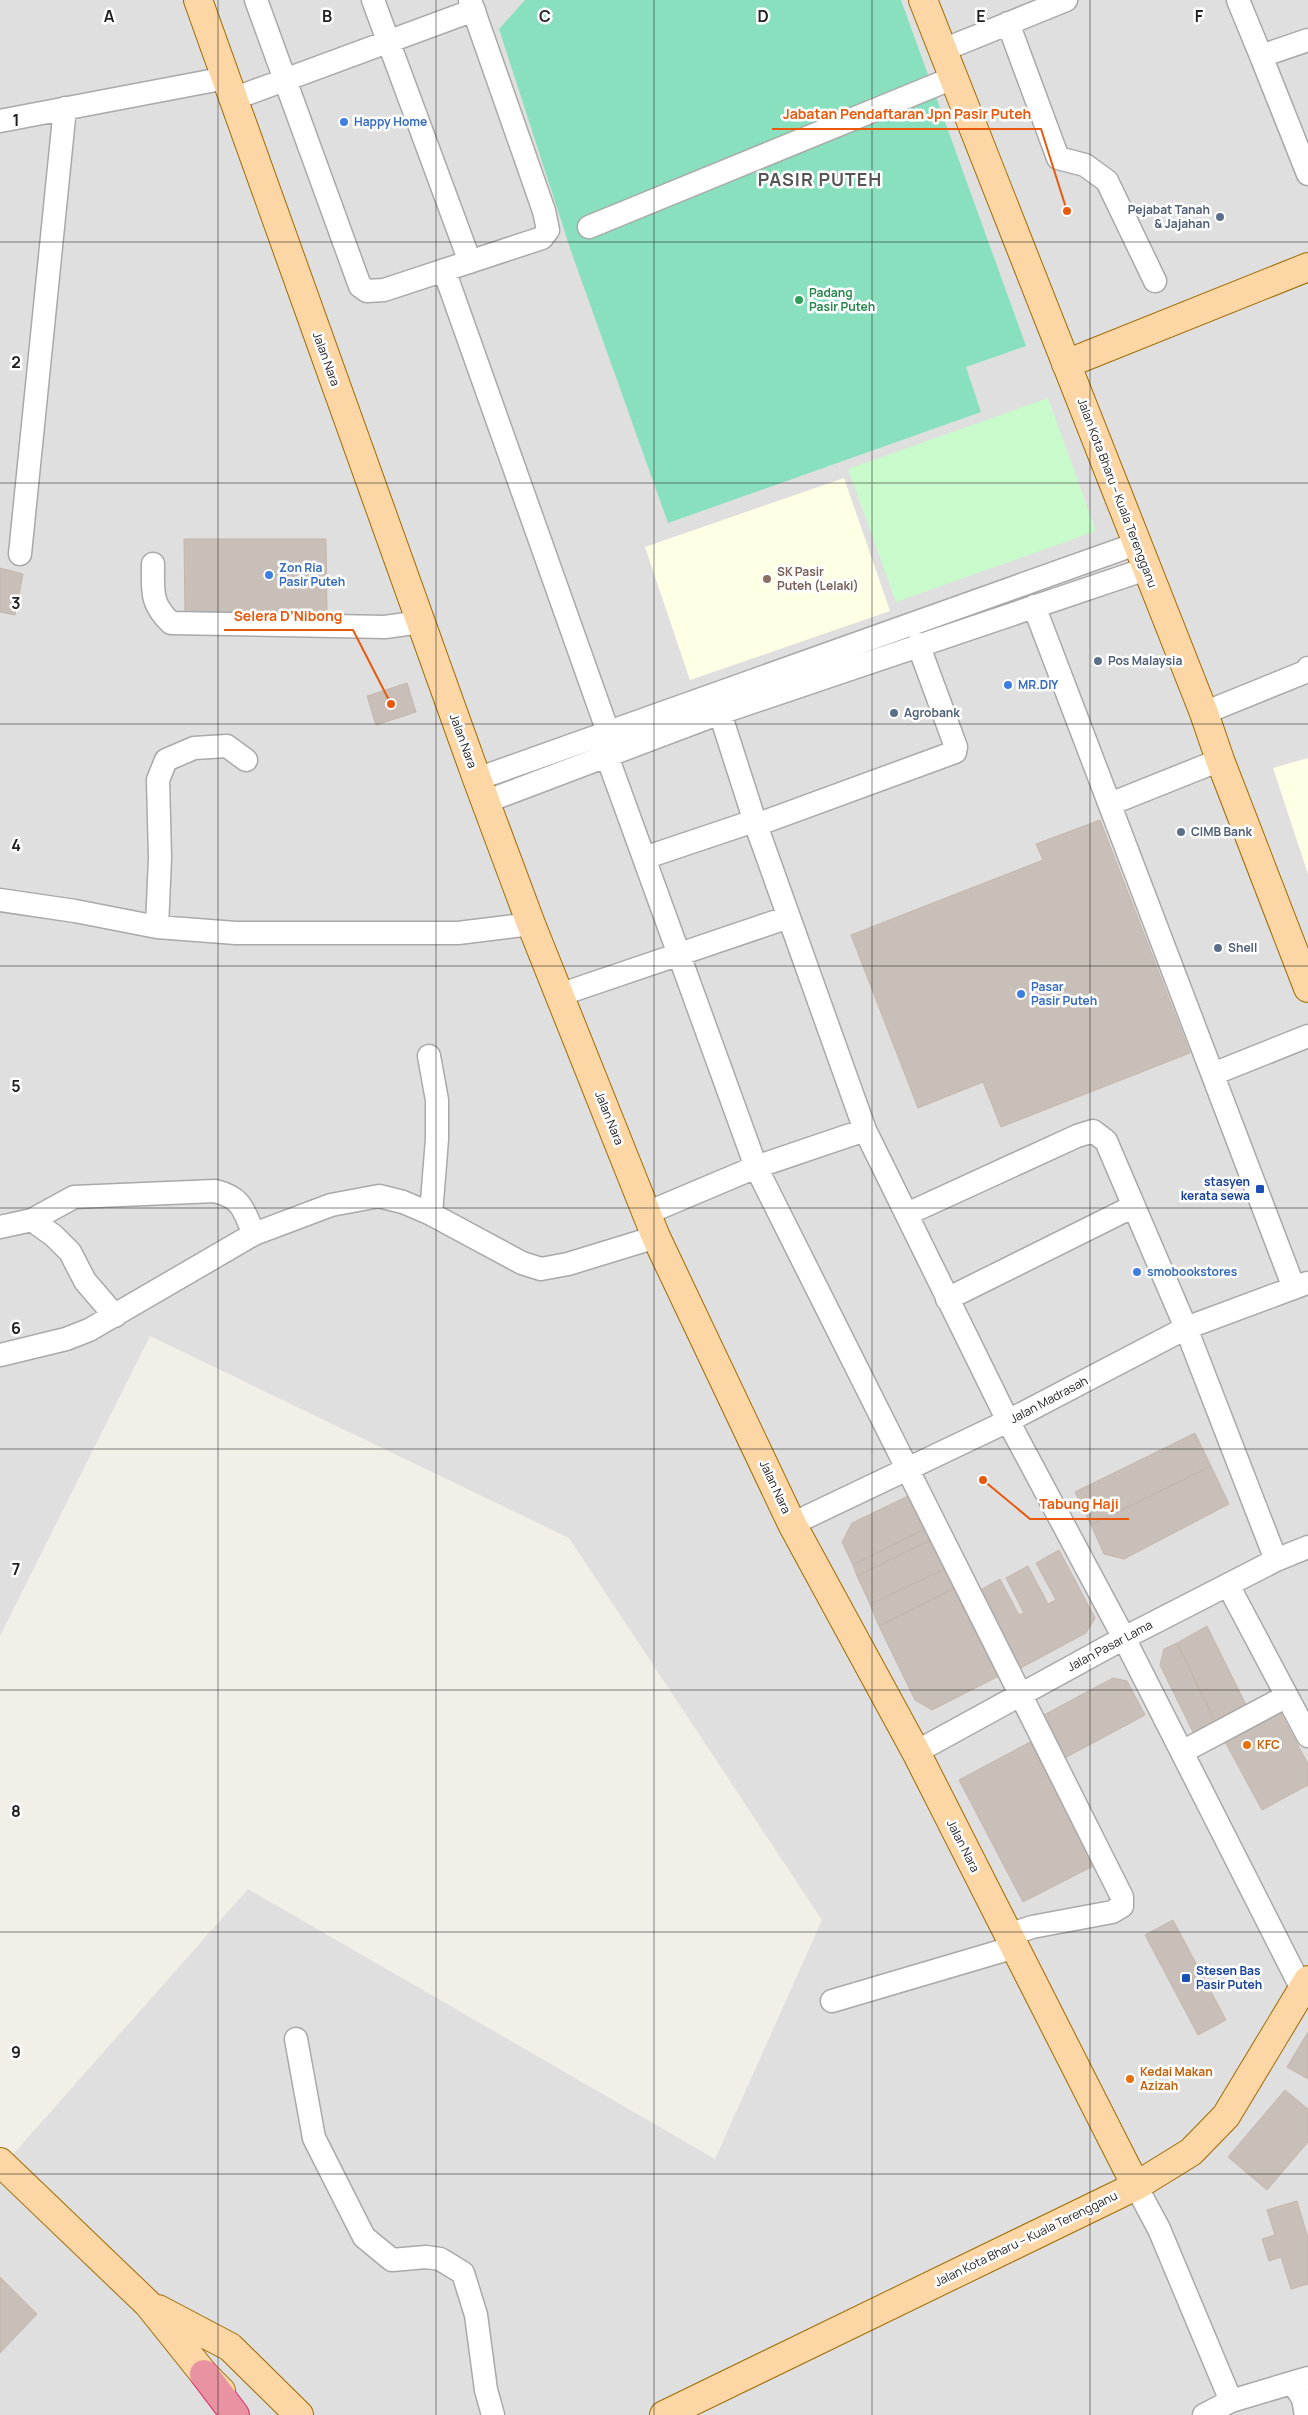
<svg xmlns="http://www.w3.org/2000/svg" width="1308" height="2415" viewBox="0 0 1308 2415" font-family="Manrope,sans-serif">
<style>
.residential{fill:#e0dfdf}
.education{fill:#ffffe5}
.park{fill:#c8facc}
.pitch{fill:#88e0be}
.building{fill:#c7bfb8;stroke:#c4b6ab}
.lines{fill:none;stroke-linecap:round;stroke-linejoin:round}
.minor-casing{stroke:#a9a9a9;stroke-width:25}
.major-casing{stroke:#a06b00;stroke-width:30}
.highway-casing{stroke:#dc2a67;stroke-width:30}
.minor{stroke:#fff;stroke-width:22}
.major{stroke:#fcd6a4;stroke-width:28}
.highway{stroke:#e892a2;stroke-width:28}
.grid{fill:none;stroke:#222;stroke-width:1;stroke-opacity:0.55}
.shop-dot{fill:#3f7fe0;stroke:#fff;stroke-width:2}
.service-dot{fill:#5c6f8a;stroke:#fff;stroke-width:2}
.leisure-dot{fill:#2e9e5b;stroke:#fff;stroke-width:2}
.education-dot{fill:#8d6e63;stroke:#fff;stroke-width:2}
.transit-dot{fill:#1a4fb4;stroke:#fff;stroke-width:2}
.food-dot{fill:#e8710a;stroke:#fff;stroke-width:2}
.labels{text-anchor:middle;stroke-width:5;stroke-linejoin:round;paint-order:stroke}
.shop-label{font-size:12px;font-weight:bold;fill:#366cbe;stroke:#fff;text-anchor:start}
.service-label{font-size:12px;font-weight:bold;fill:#4e5e75;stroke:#fff;text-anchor:start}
.leisure-label{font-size:12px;font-weight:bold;fill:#27864d;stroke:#fff;text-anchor:start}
.street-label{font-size:12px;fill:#222;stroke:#fff}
.education-label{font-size:12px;font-weight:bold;fill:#785e54;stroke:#fff;text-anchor:start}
.transit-label{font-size:12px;font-weight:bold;fill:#164399;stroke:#fff;text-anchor:end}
.food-label{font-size:12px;font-weight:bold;fill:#c56008;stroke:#fff;text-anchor:start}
.district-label{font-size:18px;font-weight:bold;letter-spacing:1px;fill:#555;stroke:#fff}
.grid-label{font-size:16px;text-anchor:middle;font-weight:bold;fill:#222;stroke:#fff;stroke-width:5;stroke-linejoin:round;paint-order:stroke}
.leader{fill:none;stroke:#e8590c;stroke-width:2}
.callout-dot{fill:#e8590c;stroke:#fff;stroke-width:2}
.callout-label{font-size:14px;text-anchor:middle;font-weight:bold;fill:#e8590c;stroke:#fff;stroke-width:5;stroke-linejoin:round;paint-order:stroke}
</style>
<rect width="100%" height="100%" fill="#f2efe9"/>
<path class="residential" d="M0 0H1308V2415H0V2169L248 1889 715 2159 822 1920 569 1538 150 1336 0 1636Z"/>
<path class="education" d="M844 478 890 611 690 680 645 547Z
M1308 758V874L1273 768Z"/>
<path class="park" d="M1048 398 1096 531 896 602 848 469Z"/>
<path class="pitch" d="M525 0H901L1026 346 966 367 981 412 668 523 572 254 499 29Z"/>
<path class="building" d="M184 539H326L327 615H185Z
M0 568 23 574 15 615 0 612Z
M407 683 416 712 376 725 367 696Z
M1100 820 1190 1053 1001 1127 983 1082 918 1108 851 935 1043 860 1036 844Z
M1195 1433 1211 1466 1091 1525 1075 1492Z
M1211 1466 1229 1504 1124 1559 1104 1554 1091 1525Z
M910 1495 927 1528 853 1565 842 1542 852 1523Z
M927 1528 933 1539 857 1576 853 1565Z
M933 1539 947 1568 870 1604 857 1576Z
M1059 1550 1095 1618 1086 1633 1017 1670 975 1593 1000 1579 1019 1615 1024 1613 1006 1578 1028 1566 1048 1604 1056 1600 1036 1563Z
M947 1568 957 1587 879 1626 870 1604Z
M957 1587 1001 1675 932 1710 915 1700 879 1626Z
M1207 1626 1249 1711 1217 1725 1177 1643Z
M1177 1643 1217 1725 1195 1736 1160 1665 1164 1649Z
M1113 1678 1127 1681 1145 1715 1063 1759 1040 1717Z
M1279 1710 1308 1764V1785L1262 1810 1224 1740Z
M1030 1742 1097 1864 1023 1902 959 1780Z
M1173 1920 1226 2020 1198 2035 1145 1935Z
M1308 2032V2079L1287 2067Z
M1285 2090 1308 2109V2142L1267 2190 1228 2157Z
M1297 2201 1308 2238V2284L1291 2289 1281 2257 1269 2261 1262 2239 1275 2235 1267 2210Z
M0 2277 37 2314 0 2353Z"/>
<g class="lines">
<g class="minor-casing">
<path id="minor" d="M256 0 360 286 367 291 384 290 542 238 548 230 544 211 470 0
M373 0 470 262
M1238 0 1261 56
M1008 23 1058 158 1085 165 1107 181 1155 281
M1308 40 1261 56 1308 174
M943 50 1066 0
M233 99 474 10
M0 121 226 78
M589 227 953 78
M444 270 608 732
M20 554 65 108
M153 564C153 591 150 603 171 623L385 627 421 622
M1034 606 1294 1288
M720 713 756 825 865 1130 1008 1421 1124 1638 1302 1989
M1204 713 1305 672 1308 668
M607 756 756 1167 1122 1897V1906L1112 1912 1032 1927 1008 1935
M477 779 1136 544
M485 802 720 713 1146 569
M1110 804 1220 760
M756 825 955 752 956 747 918 644
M644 858 754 821
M0 900 75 911 157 927 236 933H458L531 924
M157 927 160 858 158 780 166 760 194 748 227 746 246 760
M559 995 789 917
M429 1056 437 1100V1139L431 1214
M1213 1074 1308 1036
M647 1213 756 1167 865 1130
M907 1214 1077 1136 1093 1131 1106 1141 1186 1328 1276 1560
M32 1220 74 1197 215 1191C243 1198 243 1210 254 1234
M0 1227 32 1220 54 1236 70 1252 85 1281 115 1316
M947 1299 1134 1206
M0 1355 66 1339 89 1330 254 1234 331 1205 379 1196 403 1202 431 1214 522 1263 541 1269 568 1264 656 1237
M792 1524 1008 1421 1186 1328 1307 1283
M1228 1585 1308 1736
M916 1752 1124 1638 1276 1560 1308 1547
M1182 1752 1287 1696
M832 2001 1015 1947
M296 2039 314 2138 364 2237 392 2260 426 2257 440 2259 463 2273 476 2315 486 2390 493 2415
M1136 2186 1159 2229 1231 2401
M1293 2383 1303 2399 1306 2415
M1204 2415 1231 2401 1308 2378"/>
</g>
<g class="major-casing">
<path id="major" d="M198 0 477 779 531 924 656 1237 792 1524 916 1752 1136 2186
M923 0 1204 713 1220 760 1308 988
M1066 364 1308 267
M0 2162 148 2304 204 2374 221 2391
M158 2309 230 2347 299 2415
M664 2415 1136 2186 1191 2152 1226 2116 1308 1980"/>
</g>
<g class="highway-casing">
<path id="highway" d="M204 2374 235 2415"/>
</g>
<use href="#minor" class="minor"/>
<use href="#major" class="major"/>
<use href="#highway" class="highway"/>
</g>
<path class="grid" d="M218 0V2415M436 0V2415M654 0V2415M872 0V2415M1090 0V2415M0 242H1308M0 483H1308M0 724H1308M0 966H1308M0 1208H1308M0 1449H1308M0 1690H1308M0 1932H1308M0 2174H1308"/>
<g class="shop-dot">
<circle cx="344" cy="122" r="5"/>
<circle cx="269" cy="575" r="5"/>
<circle cx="1008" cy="685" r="5"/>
<circle cx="1021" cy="994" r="5"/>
<circle cx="1137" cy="1272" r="5"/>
</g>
<g class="service-dot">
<circle cx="1220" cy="217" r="5"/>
<circle cx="1098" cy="661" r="5"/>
<circle cx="894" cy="713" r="5"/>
<circle cx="1181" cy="832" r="5"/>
<circle cx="1218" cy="948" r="5"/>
</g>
<circle class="leisure-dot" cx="799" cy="300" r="5"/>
<circle class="education-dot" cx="767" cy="579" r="5"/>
<g class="transit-dot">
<rect x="1255" y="1184" width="10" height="10" rx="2.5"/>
<rect x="1181" y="1973" width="10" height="10" rx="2.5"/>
</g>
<g class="food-dot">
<circle cx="1247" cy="1745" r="5"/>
<circle cx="1130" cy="2079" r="5"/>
</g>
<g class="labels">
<g class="shop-label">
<text x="354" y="126">Happy Home</text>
<text x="279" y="572">Zon Ria<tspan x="279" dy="14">Pasir Puteh</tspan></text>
<text x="1018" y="689">MR.DIY</text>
<text x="1031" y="991">Pasar<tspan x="1031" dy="14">Pasir Puteh</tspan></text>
<text x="1147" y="1276">smobookstores</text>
</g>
<g class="service-label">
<text x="1210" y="214" text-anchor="end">Pejabat Tanah<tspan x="1210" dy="14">&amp; Jajahan</tspan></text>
<text x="1108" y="665">Pos Malaysia</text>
<text x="904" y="717">Agrobank</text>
<text x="1191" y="836">CIMB Bank</text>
<text x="1228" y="952">Shell</text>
</g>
<g class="leisure-label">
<text x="809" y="297">Padang<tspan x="809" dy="14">Pasir Puteh</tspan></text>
</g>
<g class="street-label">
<text transform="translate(326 359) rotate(70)" y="4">Jalan Nara</text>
<text transform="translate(1117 493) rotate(69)" y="4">Jalan Kota Bharu – Kuala Terengganu</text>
<text transform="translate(463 741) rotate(70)" y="4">Jalan Nara</text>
<text transform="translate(609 1118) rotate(68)" y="4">Jalan Nara</text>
<text transform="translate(1049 1400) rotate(-28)" y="4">Jalan Madrasah</text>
<text transform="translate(775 1487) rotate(65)" y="4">Jalan Nara</text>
<text transform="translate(1110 1646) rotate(-28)" y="4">Jalan Pasar Lama</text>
<text transform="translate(963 1846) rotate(63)" y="4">Jalan Nara</text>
<text transform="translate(1026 2239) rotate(-26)" y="4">Jalan Kota Bharu – Kuala Terengganu</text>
</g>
<g class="education-label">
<text x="777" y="576">SK Pasir<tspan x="777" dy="14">Puteh (Lelaki)</tspan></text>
</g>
<g class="transit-label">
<text x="1250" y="1186">stasyen<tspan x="1250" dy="14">kerata sewa</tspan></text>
<text x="1196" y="1975" text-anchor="start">Stesen Bas<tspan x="1196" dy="14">Pasir Puteh</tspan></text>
</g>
<g class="food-label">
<text x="1257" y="1749">KFC</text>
<text x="1140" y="2076">Kedai Makan<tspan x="1140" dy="14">Azizah</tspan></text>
</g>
<g class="district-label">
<text x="820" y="186">PASIR PUTEH</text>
</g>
</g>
<g class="grid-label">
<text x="109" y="22">A</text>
<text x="327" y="22">B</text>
<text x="545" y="22">C</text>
<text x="763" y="22">D</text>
<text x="981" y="22">E</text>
<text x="1199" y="22">F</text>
<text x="16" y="126">1</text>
<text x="16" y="368">2</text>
<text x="16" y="609">3</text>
<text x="16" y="851">4</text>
<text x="16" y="1092">5</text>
<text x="16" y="1334">6</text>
<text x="16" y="1575">7</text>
<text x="16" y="1817">8</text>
<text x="16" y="2058">9</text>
</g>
<path class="leader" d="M1067 211L1041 129H772M391 704L353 630H224M983 1480L1030 1519H1129"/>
<g class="callout-dot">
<circle cx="1067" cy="211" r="5"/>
<circle cx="391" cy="704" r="5"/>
<circle cx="983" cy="1480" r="5"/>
</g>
<g class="callout-label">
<text x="907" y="119">Jabatan Pendaftaran Jpn Pasir Puteh</text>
<text x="288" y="621">Selera D’Nibong</text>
<text x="1079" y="1509">Tabung Haji</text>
</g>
</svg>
